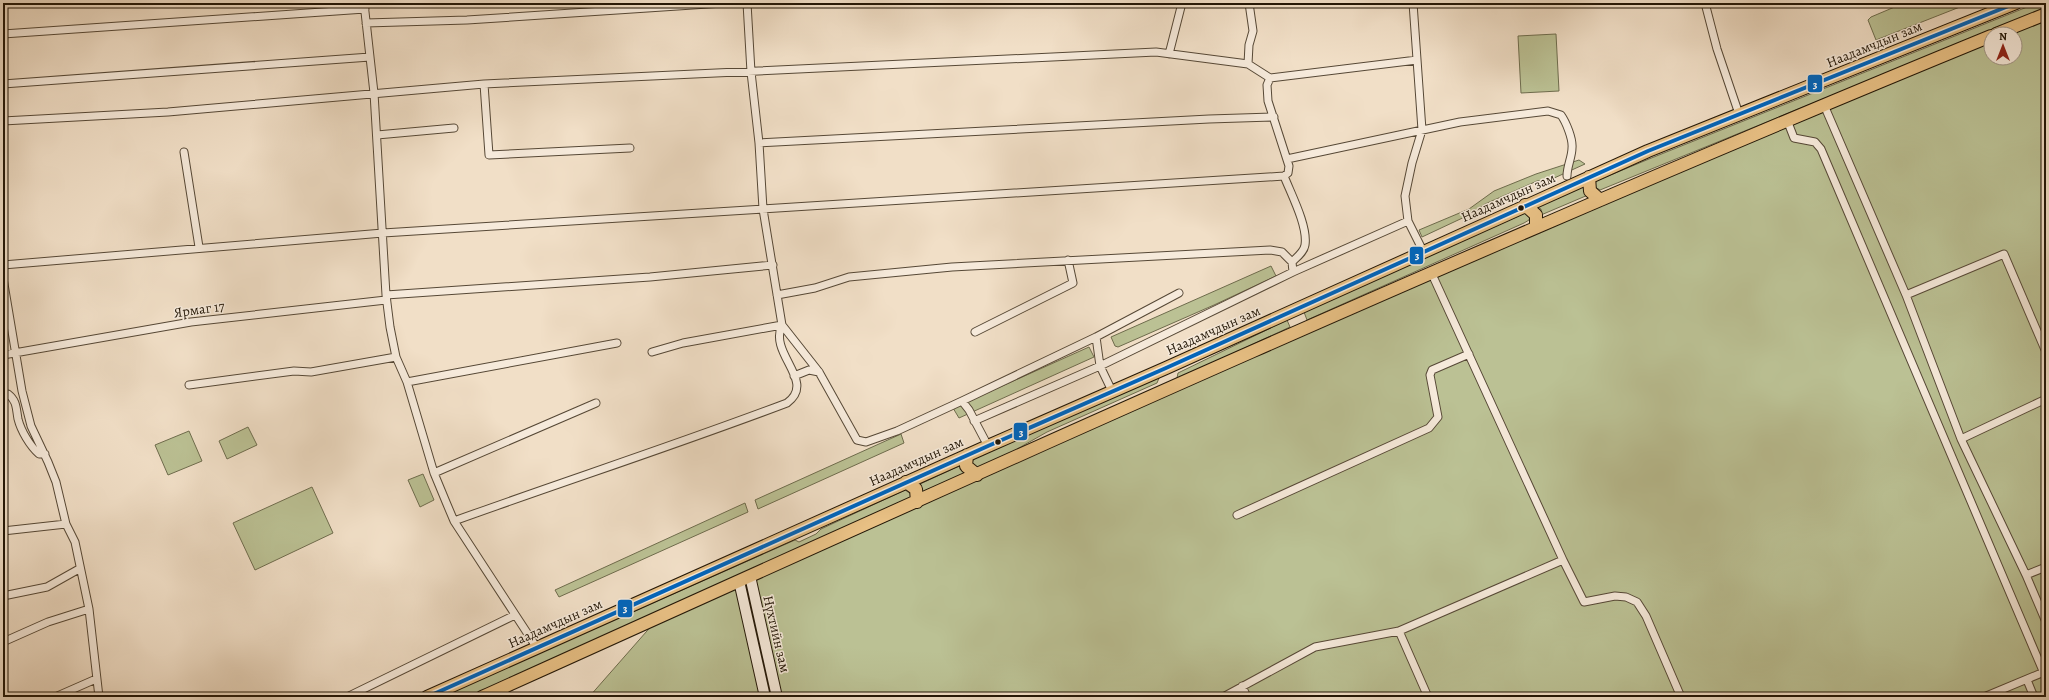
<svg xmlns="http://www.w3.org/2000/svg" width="2049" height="700" viewBox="0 0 2049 700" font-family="Alegreya,serif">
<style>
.green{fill:#bbc194;stroke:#6e6c4d}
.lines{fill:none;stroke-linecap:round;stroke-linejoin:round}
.minor-casing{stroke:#564836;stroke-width:9}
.secondary-casing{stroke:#221606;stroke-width:12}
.trunk-casing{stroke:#221606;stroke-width:14}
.minor{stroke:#f6eadb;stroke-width:7}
.secondary{stroke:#f6eadb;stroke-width:10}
.trunk{stroke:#e8c084;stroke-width:12}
.bus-1-casing{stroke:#f6eadb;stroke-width:7}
.bus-1{stroke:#0065bd;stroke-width:4}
.bus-dot{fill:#221606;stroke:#f6eadb;stroke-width:1.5}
.labels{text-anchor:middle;stroke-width:3;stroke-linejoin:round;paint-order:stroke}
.street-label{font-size:14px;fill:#221606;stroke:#f6eadb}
.line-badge{stroke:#f6eadb;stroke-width:1.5}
.badge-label{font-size:11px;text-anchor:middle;font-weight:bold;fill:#fff}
</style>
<rect width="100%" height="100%" fill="#f1dfc7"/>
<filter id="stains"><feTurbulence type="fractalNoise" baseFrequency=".005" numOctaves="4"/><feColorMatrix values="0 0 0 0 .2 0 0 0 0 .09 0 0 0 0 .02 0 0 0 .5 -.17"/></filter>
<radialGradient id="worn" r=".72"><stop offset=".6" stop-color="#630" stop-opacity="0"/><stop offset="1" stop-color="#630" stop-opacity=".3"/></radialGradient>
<path class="green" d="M1904 3H1970L1876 40 1868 20 1871 17Z
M2037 3H2046V8L1600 190 1595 187 1596 181 1649 159Z
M2046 13V697H589L668 607 468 697H445L447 694 795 540 799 542 816 534 821 529 905 490 911 494 922 489 918 485 961 465 963 472 974 468 972 462 974 459 1157 377 1159 378 1157 383 1047 432 1017 449 1991 36V58H2015V34H1997Z
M1556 34 1559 91 1521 93 1518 36Z
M1579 160 1585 164 1552 179 1537 181 1485 204 1471 214 1422 237 1419 230 1469 209 1494 191 1536 174Z
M1584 186V192L1588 195 1541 215V209L1536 206Z
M1525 213 1530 216 1529 220 1524 223 1307 320 1304 312Z
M1271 266 1276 276 1214 305 1118 347 1115 346 1111 337Z
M1287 320 1290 327 1180 378H1177L1178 373Z
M1089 347 1094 357 959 418 953 408Z
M248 427 257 445 227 459 219 441Z
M189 431 202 461 168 475 155 445Z
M901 434 904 443 758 509 755 500Z
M423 474 434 500 420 507 408 480Z
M312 487 333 533 255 570 233 523Z
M745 503 748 512 559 597 555 590Z"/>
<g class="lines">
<g class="minor-casing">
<path id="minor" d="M364 3 374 93 386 295 390 327 396 357 407 382 434 473 446 502 454 521 537 648
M747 3 751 72 759 143 763 209 782 325 819 372 857 440 866 442 897 431 962 401 1096 337 1179 293
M1413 3 1422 130 1412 163 1405 196 1408 221 1423 251
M1705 3 1717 49 1739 114
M366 23 467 20 723 3
M3 34 365 9
M1169 54 1182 3
M1248 64 1249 45 1253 31 1249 3
M3 84 370 57
M484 84 489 155 630 148
M1824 105 1906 295 1961 439 2026 575 2046 622
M1787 120 1794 138 1815 142 1821 149 2046 678
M3 121 168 112 484 84 1156 52 1248 64 1270 78 1417 60
M377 135 454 128
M759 143 1209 119 1274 117
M184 152 199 247
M1287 159 1460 122 1548 111 1561 115C1566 122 1573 139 1572 148 1572 157 1567 166 1567 176
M1284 176C1291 194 1308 226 1305 245 1304 252 1297 257 1292 262
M3 265 383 233 1284 176 1288 173 1289 166 1268 101 1267 85 1270 78
M3 278 22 391 31 426 48 462 56 482 66 524 75 542 89 609 99 697
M386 295 650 277 773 265
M777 295 815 288 849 277 952 267 1270 250 1282 252 1292 262 1293 272
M1906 295 2004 254 2046 352
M975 332 1073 283 1068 260
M1096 337 1100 366 1112 391
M652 352 683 343 782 325
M3 355 191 322 386 300
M794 376 809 370 819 372
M407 382 617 343
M189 385 294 371 311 372 396 357
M3 394H8C17 401 16 408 18 419 21 431 30 446 39 454H45
M962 401 969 410 988 446
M974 421 1100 366 1293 272 1408 221
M1961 439 2046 399
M434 473 596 403
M1237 515 1429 428 1438 417 1430 375 1432 370 1469 354
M454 521C565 481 676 445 787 403 817 381 768 354 782 325
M3 531 66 524
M1563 560 1584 602 1615 596 1626 597 1637 602 1646 616 1681 697
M2026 575 2046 567
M3 596 47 587 79 569
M1399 631 1428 697
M3 642 48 622 89 609
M2027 680 2034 697
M1242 686 1247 697
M55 697 96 679
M347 697 515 615
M1223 697 1315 647 1399 631 1563 560 1431 272
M1984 697 2044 672"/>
</g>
<g class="secondary-casing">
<path id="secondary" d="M750 576 777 697
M739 581 765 697"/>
</g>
<g class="trunk-casing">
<path id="trunk" d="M1996 34 2046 14
M1589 177 1590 191 1600 200
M1525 205 1536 215V227
M967 455 966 466 977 475
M906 482 916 489 917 502
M427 697 988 446 1166 368 1648 151 2016 3
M482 697C982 471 1483 244 1991 36"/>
</g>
<use href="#minor" class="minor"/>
<use href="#secondary" class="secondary"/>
<use href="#trunk" class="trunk"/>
<g class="bus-1-casing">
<path id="bus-1" d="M427 697 988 446 1166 368 1648 151 2016 3"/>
</g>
<use href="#bus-1" class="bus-1"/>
</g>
<g class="bus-dot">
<circle cx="1521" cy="208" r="3.5"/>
<circle cx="998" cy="442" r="3.5"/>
</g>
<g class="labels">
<g class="street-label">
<text transform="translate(1874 44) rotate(-22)" y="5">Наадамчдын зам</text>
<text transform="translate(1508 197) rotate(-24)" y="5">Наадамчдын зам</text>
<text transform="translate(199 309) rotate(-8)" y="5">Ярмаг 17</text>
<text transform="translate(1213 330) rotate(-24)" y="5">Наадамчдын зам</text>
<text transform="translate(916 461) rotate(-24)" y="5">Наадамчдын зам</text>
<text transform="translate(555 623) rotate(-24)" y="5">Наадамчдын зам</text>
<text transform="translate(777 634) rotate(77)" y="5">Нүхтийн зам</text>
</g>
</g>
<g class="line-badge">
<rect x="1807" y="74" width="16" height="19" rx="4" fill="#0065bd"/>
<rect x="1409" y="246" width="15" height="19" rx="4" fill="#0065bd"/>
<rect x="1013" y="422" width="15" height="19" rx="4" fill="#0065bd"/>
<rect x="617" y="599" width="16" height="19" rx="4" fill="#0065bd"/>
</g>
<g class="badge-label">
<text x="1815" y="88">3</text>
<text x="1417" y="259">3</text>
<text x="1021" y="436">3</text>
<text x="625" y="612">3</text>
</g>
<rect width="2049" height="700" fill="none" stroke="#f1dfc7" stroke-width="16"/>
<rect x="4" y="4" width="2041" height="692" fill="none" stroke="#221606" stroke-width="2"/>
<rect x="8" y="8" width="2033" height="684" fill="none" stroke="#221606"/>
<g transform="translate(2003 46)"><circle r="19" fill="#f6eadb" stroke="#a19586"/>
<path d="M0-3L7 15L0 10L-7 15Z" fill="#8f2418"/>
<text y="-6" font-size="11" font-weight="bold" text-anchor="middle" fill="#221606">N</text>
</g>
<rect width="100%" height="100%" filter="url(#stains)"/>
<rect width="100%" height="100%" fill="url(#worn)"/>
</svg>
